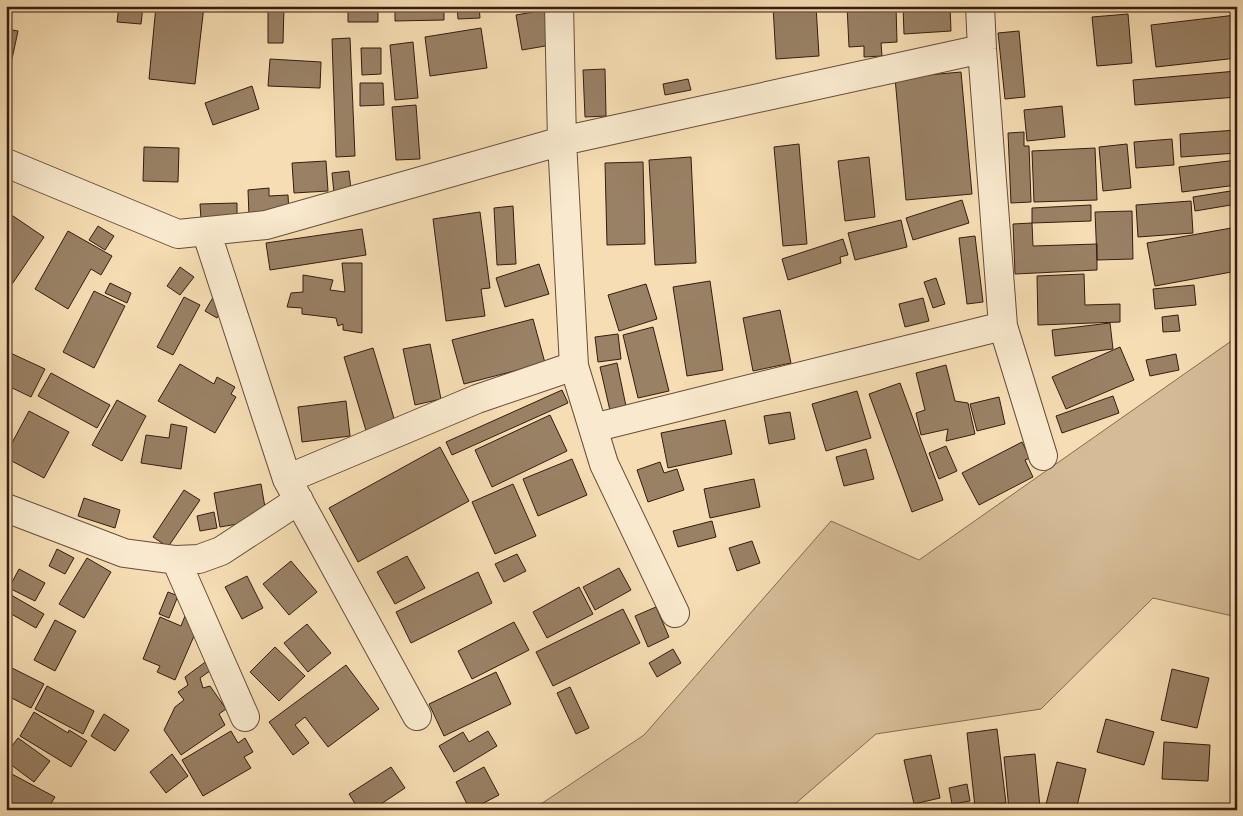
<svg xmlns="http://www.w3.org/2000/svg" width="1243" height="816" viewBox="0 0 1243 816" font-family="'Gentium Book Plus',serif">
<style>
.green{fill:#d5bc97;stroke:#856c54}
.building{fill:#998165;stroke:#351d10}
.lines{fill:none;stroke-linecap:round;stroke-linejoin:round}
.minor-casing{stroke:#654d39;stroke-width:30}
.minor{stroke:#f9e9ce;stroke-width:28}
</style>
<rect width="100%" height="100%" fill="#f6ddb3"/>
<filter id="stains"><feTurbulence type="fractalNoise" baseFrequency=".004" numOctaves="4"/><feColorMatrix values="0 0 0 0 .2 0 0 0 0 .09 0 0 0 0 .02 0 0 0 .5 -.17"/></filter>
<radialGradient id="worn" r=".72"><stop offset=".6" stop-color="#630" stop-opacity="0"/><stop offset="1" stop-color="#630" stop-opacity=".3"/></radialGradient>
<path class="green" d="M1237 337V617L1153 598 1041 709 876 734 788 810H532L644 735 831 521 919 560Z"/>
<path class="building" d="M119 6H143L141 24 117 22Z
M156 6H204L195 84 149 79Z
M268 6H284L283 43H268Z
M348 6H378V22H348Z
M395 6H444V20L395 21Z
M457 6H479L480 18 458 19Z
M773 6H816L819 56 776 59Z
M847 6H896L897 42 881 43 882 56 864 57V46L849 47Z
M903 6H950L951 31 904 34Z
M545 10 551 45 522 50 516 15Z
M1128 14 1132 63 1097 66 1092 17Z
M1236 15 1237 58 1156 67 1151 25Z
M481 28 487 68 430 76 425 37Z
M6 29 18 31 12 59 6 58Z
M1019 31 1025 97 1005 99 998 33Z
M350 38 355 156 336 157 332 39Z
M413 42 418 98 395 100 390 45Z
M361 48H381V74L362 75Z
M270 59 321 62 320 88 268 86Z
M605 69 606 116 585 117 583 70Z
M1237 71V97L1135 105 1133 80Z
M961 72 972 194 906 200 895 78Z
M688 79 691 90 665 95 663 84Z
M360 83H383L384 105 360 106Z
M252 86 259 109 213 125 205 103Z
M416 105 420 159 396 160 392 107Z
M1062 106 1065 137 1027 141 1024 110Z
M1237 130V153L1181 157 1180 134Z
M1024 132V146H1029L1031 202 1011 203 1008 133Z
M1172 139 1174 165 1136 168 1134 142Z
M799 144 807 244 783 246 774 147Z
M1127 144 1131 188 1103 191 1099 147Z
M144 147 179 148 178 182 143 181Z
M1095 148 1097 200 1034 202 1032 151Z
M691 157 696 263 655 265 649 160Z
M869 157 875 217 845 221 838 161Z
M1237 160V185L1182 192 1179 167Z
M326 161 328 191 294 193 292 163Z
M643 162 645 244 607 245 605 163Z
M349 171 351 191 334 193 332 173Z
M269 188V196L288 195 289 214 249 216 248 190Z
M1237 190V204L1195 211 1193 197Z
M962 200 969 223 913 240 906 218Z
M1191 201 1193 233 1138 237 1136 205Z
M237 203V218L201 219 200 204Z
M1091 205V221L1032 223V208Z
M513 206 516 264 497 265 494 208Z
M1132 211 1133 259 1097 260 1095 212Z
M480 212 490 288 481 289 485 316 446 321 433 219Z
M10 214 44 237 6 293V219Z
M901 220 907 247 855 260 848 233Z
M1032 223 1033 246 1097 244V270L1015 274 1013 224Z
M98 226 114 236 105 250 89 240Z
M1237 227V271L1155 286 1147 243Z
M362 229 366 255 270 270 266 243Z
M68 231 112 256 101 275 91 269 68 309 35 289Z
M975 236 983 302 967 304 959 238Z
M843 239 848 255 840 257 841 263 788 280 782 259Z
M342 263H362V333L343 330V324L338 326 336 318 302 314V308L287 307 291 293 303 292V275L333 280 330 290 345 292Z
M539 264 549 294 505 307 496 278Z
M180 267 194 277 180 295 167 286Z
M1084 274 1085 305 1120 304V322L1038 325 1037 276Z
M936 278 945 304 933 308 924 282Z
M710 281 723 370 687 376 673 287Z
M110 283 131 293 127 303 105 293Z
M646 284 657 319 619 331 608 295Z
M1194 285 1196 305 1155 309 1153 289Z
M94 291 125 306 94 368 63 352Z
M215 294 227 300 217 318 205 311Z
M184 297 200 305 173 355 157 347Z
M923 298 929 321 905 327 899 304Z
M780 310 791 363 753 371 743 318Z
M1178 315 1180 331 1163 332 1162 317Z
M533 319 545 363 464 384 452 340Z
M1110 323 1113 349 1055 356 1052 330Z
M653 327 669 391 638 398 623 335Z
M618 334 621 359 598 362 595 337Z
M430 344 441 399 415 405 403 349Z
M1120 347 1134 380 1066 409 1052 377Z
M373 348 396 425 367 434 344 357Z
M6 351 45 369 31 397 6 385Z
M1176 354 1179 370 1150 376 1146 360Z
M617 363 627 411 611 415 600 367Z
M180 364 214 384 217 377 235 387 231 394 236 397 215 433 158 401Z
M946 365 955 401 968 403 975 434 946 441 948 429 921 435 916 413 925 410 916 373Z
M51 373 110 405 97 428 38 396Z
M900 383 943 500 912 512 869 394Z
M562 390 568 403 452 455 446 442Z
M857 391 871 438 826 451 812 404Z
M1113 396 1119 413 1062 433 1056 416Z
M999 397 1005 424 977 431 970 404Z
M117 400 146 416 122 461 92 445Z
M346 401 350 436 302 442 298 407Z
M29 411 69 432 44 478 6 458V454Z
M790 412 795 439 769 444 764 416Z
M550 415 567 451 492 487 475 450Z
M725 420 732 454 668 468 661 433Z
M171 424 187 427 181 469 141 463 146 435 169 438Z
M1022 442 1030 458 1025 460 1033 477 979 505 962 473Z
M946 446 957 471 939 479 929 453Z
M440 447 469 501 358 562 329 508Z
M866 449 874 479 844 486 836 457Z
M572 459 587 495 538 516 523 479Z
M660 462 664 473 677 469 684 490 648 502 637 470Z
M754 479 760 507 710 518 704 489Z
M261 484 267 519 220 527 214 493Z
M513 484 536 536 495 554 472 502Z
M184 490 200 500 168 547 153 537Z
M84 498 120 510 115 528 78 516Z
M214 512 217 528 200 531 197 516Z
M712 521 716 537 678 547 673 531Z
M752 541 760 563 737 571 729 548Z
M57 549 74 558 65 574 49 566Z
M517 554 526 571 504 582 495 564Z
M407 556 425 588 395 604 377 572Z
M87 558 111 572 84 618 59 604Z
M291 561 317 592 289 615 263 584Z
M619 568 631 590 595 610 583 587Z
M19 569 45 583 35 601 9 588Z
M478 572 492 603 411 643 396 612Z
M247 576 263 608 242 619 225 587Z
M579 587 593 614 547 638 533 612Z
M6 592 44 614 36 628 6 611Z
M168 592 178 596 169 618 159 614Z
M656 607 669 637 648 647 635 616Z
M623 609 640 643 553 686 536 652Z
M185 616 198 621 197 629 175 680 157 672 160 666 143 659 160 617 181 626Z
M55 620 76 631 55 671 34 660Z
M514 622 529 650 472 679 458 651Z
M307 624 331 653 308 672 284 643Z
M275 647 305 676 279 701 250 672Z
M673 649 681 663 657 677 649 663Z
M208 660 214 668 200 678 203 688 210 686 226 709 219 714 225 725 181 755 164 730 175 707 184 700 178 692 188 685 185 677Z
M346 665 379 709 328 747 305 717 295 725 309 743 293 755 269 722Z
M12 668 44 684 31 708 6 695V679Z
M1172 669 1209 678 1197 728 1161 720Z
M496 672 511 704 444 736 429 704Z
M47 686 94 711 83 734 35 709Z
M570 687 589 728 576 734 557 693Z
M34 712 68 733 69 730 87 741 71 767 20 736Z
M104 714 129 730 115 751 91 736Z
M1106 719 1154 732 1144 765 1097 752Z
M997 729 1006 803 975 807 967 733Z
M231 731 238 743 245 738 253 752 244 757 251 768 203 796 182 760Z
M488 731 497 746 454 772 439 746 463 732 469 742Z
M18 738 50 761 34 782 6 761V754Z
M1164 742 1210 745 1208 781 1162 779Z
M172 754 188 776 166 793 150 772Z
M1035 754 1040 808 1009 810 1004 757Z
M931 755 940 798 914 804 904 760Z
M1057 762 1086 769 1076 810H1055L1045 808Z
M391 767 405 788 372 810H359L349 794Z
M484 767 499 795 470 810 456 782Z
M6 771 55 797 47 810H21L6 802Z
M967 784 970 801 952 804 949 788Z"/>
<g class="lines">
<g class="minor-casing">
<path id="minor" d="M559 6 562 141 574 366 604 464 675 613
M980 6 982 49 1003 326 1043 456
M6 163 178 234 266 225 562 141 982 49
M206 231 287 479 417 716
M593 428 1003 326
M287 479 477 399 574 366
M6 508 124 553 176 560 199 559 221 551 299 500
M176 560 245 717"/>
</g>
<use href="#minor" class="minor"/>
</g>
<rect width="1243" height="816" fill="none" stroke="#f6ddb3" stroke-width="25"/>
<rect x="8" y="8" width="1228" height="801" fill="none" stroke="#351d10" stroke-width="2.5"/>
<rect x="12" y="12" width="1218" height="791" fill="none" stroke="#351d10"/>
<rect width="100%" height="100%" filter="url(#stains)"/>
<rect width="100%" height="100%" fill="url(#worn)"/>
</svg>
